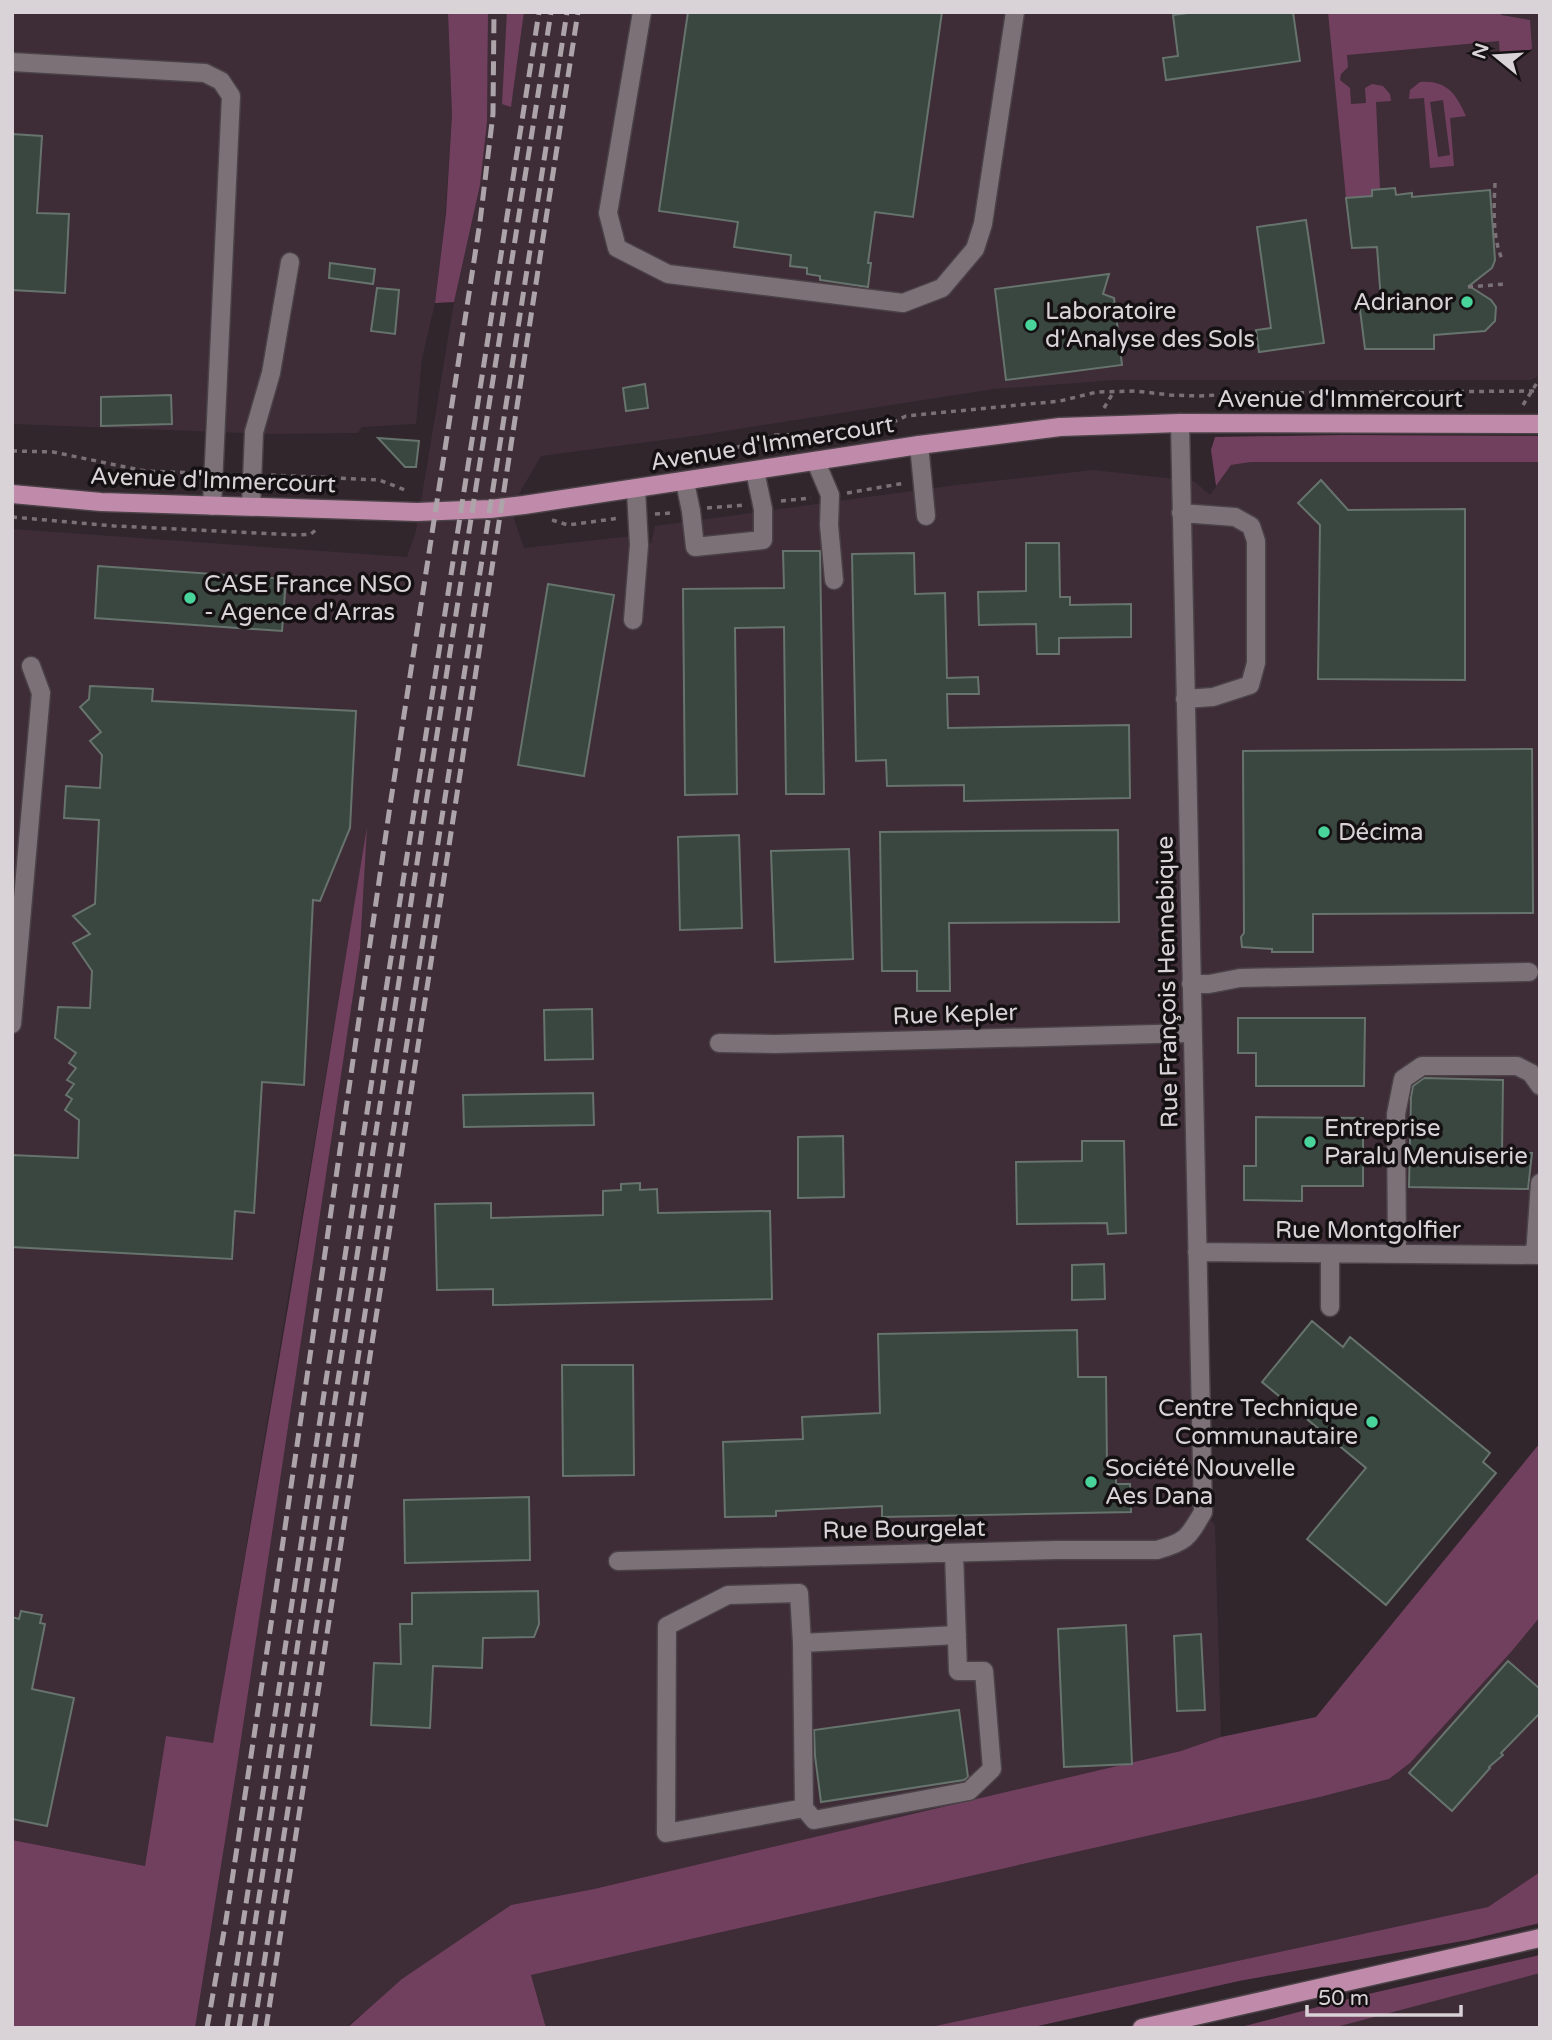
<svg xmlns="http://www.w3.org/2000/svg" width="1552" height="2040" viewBox="0 0 1552 2040" font-family="'Varela Round',sans-serif">
<style>
.built{fill:#3e2d37}
.green{fill:#72405f;fill-rule:evenodd}
.building{fill:#3a4640;stroke:#67736d;stroke-width:2}
.lines{fill:none;stroke-linecap:round;stroke-linejoin:round}
.minor-casing{stroke:#4a4246;stroke-width:21}
.major-casing{stroke:#4a4246;stroke-width:21}
.path{stroke:#7a7176;stroke-width:3.5;stroke-dasharray:5 5;stroke-linecap:butt}
.minor{stroke:#7d7178;stroke-width:18}
.major{stroke:#c08baa;stroke-width:18}
.rail{stroke:#aca4a9;stroke-width:5;stroke-dasharray:14 7;stroke-linecap:butt}
.poi-dot{fill:#49d49c;stroke:#151113;stroke-width:2.5}
.labels{text-anchor:middle;stroke-width:7;stroke-linejoin:round;paint-order:stroke}
.poi-label{font-size:24px;fill:#d9d2d6;stroke:#151113;text-anchor:start}
.street-label{font-size:24px;fill:#d9d2d6;stroke:#151113}
</style>
<rect width="100%" height="100%" fill="#30262c"/>
<path class="built" d="M12 12H448L452 115 445 218 435 303 422 359 416 424 362 427 358 433 267 434 12 424Z
M488 12H507L511 106 524 12H1540V375L1532 380H1116L994 389 694 436 541 456 516 499 514 519 524 548 632 536V547L651 543 655 526 956 485 1093 470 1194 481 1210 495 1231 465 1251 462H1540V1255L1197 1253 1203 1512 1215 1525 1221 1737 1181 1751 924 1813 594 1889 511 1905 352 2022 347 2028H195L237 1766 360 949 366 836 213 1744 166 1736 145 1866 12 1840V529L407 557 416 531 454 302 480 185 488 65Z
M1540 1617V1872L1488 1907 926 2028H546L531 1975 1320 1797 1389 1779 1410 1763 1511 1652Z
M1540 1955V2028H1237L1364 1995Z"/>
<path class="green" d="M448 12H488L487 121 480 185 454 302 435 303 446 213 452 115Z
M507 12H524L511 107 502 104Z
M1328 12H1500L1501 15 1530 20 1532 48 1527 54 1500 57 1499 41 1347 55 1348 67 1341 74 1340 80 1350 88 1351 104 1366 103 1365 88 1372 84 1383 86 1390 94 1391 101 1376 102 1380 189 1372 190V196L1346 198Z
M1420 82C1447 80 1456 94 1466 116L1450 118 1454 166 1430 168 1424 98 1409 99 1410 90ZM1443 100 1450 155 1438 157 1430 102Z
M1342 435 1540 436V462H1251L1231 465 1216 486 1211 450 1215 437Z
M367 827 360 949 237 1766 195 2028H12V1840L145 1866 166 1736 213 1743 291 1290Z
M1540 1443V1617L1511 1652 1410 1763 1389 1779 1320 1797 531 1975 546 2028H347L402 1979 511 1905 594 1889 1181 1751 1221 1737 1316 1717Z
M1540 1872V1923L1468 1940 1239 1981 1029 2028H926L1488 1907Z
M1540 1955V1973L1340 2026 1331 2028H1237L1364 1995Z"/>
<path class="building" d="M688 12H942L913 217 875 212 868 263H871L868 287 820 280V276L807 274V268L790 266 791 255 734 247 738 222 659 211Z
M1196 12H1293L1300 61 1166 80 1163 58 1178 56 1173 15Z
M12 134 42 136 37 213 69 214 65 293 12 290Z
M1395 188 1396 195 1412 193V197L1490 190 1495 260 1492 268 1469 286 1491 300 1496 307 1495 321 1485 331 1434 335V349H1365L1359 302 1381 301 1377 247 1352 248 1346 198 1372 196V190Z
M1306 220 1324 343 1259 352 1256 330 1271 328 1257 227Z
M330 263 375 269 373 284 329 278Z
M1109 274 1103 294 1114 298 1122 365 1006 380 995 289Z
M377 288 399 290 395 334 371 331Z
M645 384 648 408 626 411 623 388Z
M171 395 172 424 101 426V397Z
M378 438 419 441 416 467H405Z
M1321 480 1348 510 1465 509V680L1318 679 1320 525 1298 503Z
M1026 543H1059L1060 597H1070V605L1131 604V637L1059 638V654H1037L1036 624 979 625 978 592 1026 591Z
M783 551H820L824 794H786L784 627 735 628 737 794 685 795 683 589 784 588Z
M914 553 915 594 945 593 947 678 978 677 979 694H947L948 728 1129 725 1130 798 964 801V785L887 786 886 760 856 761 852 554Z
M98 566 286 579 282 631 95 618Z
M548 584 614 595 584 776 518 765Z
M90 686 153 689 152 701 356 711 350 828 320 901 313 900 304 1085 262 1082 254 1213 235 1211 232 1259 12 1247V1155L78 1158 79 1120 65 1110 72 1099 66 1095 74 1084 67 1080 76 1068 69 1063 76 1053 55 1038 58 1007 90 1008 92 971 73 943 90 934 73 916 95 904 99 820 64 818 66 786 100 788 102 755 90 741 101 732 80 707 89 699Z
M1532 749 1533 913 1313 914V952H1272V949L1242 947 1241 937 1244 933 1243 751Z
M1118 830 1119 922 949 923 950 991H917V971H882L880 832Z
M739 835 742 928 680 930 678 837Z
M849 849 853 959 775 962 771 851Z
M592 1009 593 1059 545 1060 544 1010Z
M1238 1018H1365L1364 1086H1256V1053H1238Z
M1424 1078 1503 1080 1502 1153H1532L1528 1189 1409 1187 1411 1097 1413 1086Z
M593 1093 594 1125 464 1127 463 1095Z
M1256 1117 1363 1118V1186H1302V1201L1244 1200V1166H1256Z
M843 1136 844 1197 798 1198V1137Z
M1082 1141H1124L1126 1233 1108 1234 1107 1223 1017 1224 1016 1162 1082 1161Z
M640 1183V1190L657 1189 658 1213 770 1211 772 1299 493 1305V1289L437 1290 435 1204 491 1203V1218L603 1215V1191L621 1190V1184Z
M1104 1264 1105 1299 1072 1300V1265Z
M1312 1321 1343 1347 1350 1337 1490 1453 1483 1462 1496 1473 1386 1605 1307 1539 1366 1468 1262 1382Z
M1077 1330 1078 1377H1106L1107 1464H1116V1484H1130L1131 1512 882 1517V1506L776 1511V1516L725 1517 723 1442 803 1439 802 1417 880 1413 878 1334Z
M562 1365H633L634 1475 563 1476Z
M529 1497 530 1560 405 1563 404 1500Z
M538 1591 539 1624 534 1637 483 1638 482 1668 433 1666 430 1728 371 1725 374 1663 401 1664 400 1624H412V1593Z
M21 1611 42 1615 40 1623 45 1624 32 1689 74 1698 47 1826 12 1819V1617L19 1619Z
M1126 1625 1132 1764 1064 1767 1058 1629Z
M1201 1634 1205 1710 1177 1711 1174 1636Z
M1508 1661 1540 1689V1713L1501 1753 1503 1755 1489 1767 1490 1768 1452 1811 1409 1773Z
M959 1710 968 1777 964 1780 821 1802 815 1756 814 1730Z"/>
<g class="lines">
<g class="minor-casing">
<path id="minor" d="M642 12 608 213 617 248 668 274 903 303 942 288 975 249 983 224 1015 12
M12 62 205 73 221 81 231 96 212 506
M919 445 926 516
M816 462 830 495 829 525 834 580
M685 482 691 511 695 547 763 540V509L755 471
M251 506 254 432 271 373 290 262
M1181 513 1235 517 1251 526 1256 541V663L1250 685 1213 697 1185 699
M633 620 639 545 636 490
M1191 984H1209L1240 978 1529 972
M12 1024 41 693 31 666
M719 1043 775 1044 1192 1033
M1197 1252 1540 1255
M1397 1254 1396 1114 1403 1079 1422 1066H1517L1531 1073 1540 1086
M1535 1255 1540 1183
M1330 1307V1254
M954 1553 958 1671H984L992 1769 969 1791 814 1820 804 1808 666 1833 667 1626 728 1595 799 1593 802 1643 957 1635
M618 1561 1057 1550H1157C1186 1542 1188 1538 1203 1512L1180 423
M802 1643 804 1808"/>
</g>
<g class="major-casing">
<path id="major" d="M12 494 101 502 417 512 490 509 524 505 919 445 1060 427 1180 423 1540 424
M1142 2028 1540 1938"/>
</g>
<path class="path" d="M1495 183C1494 207 1492 236 1502 259
M1468 287 1505 284
M1523 405 1540 378
M1104 408 1113 393
M12 451 53 452 145 471 197 473
M678 460 726 451 775 435 853 434 881 428 906 416 1060 401 1097 392 1136 391 1170 395 1199 396 1251 393 1540 391
M271 475 379 480 408 491
M847 493 905 483
M781 501 811 498
M707 508 745 505
M655 514 672 513
M12 517 114 526 299 535 311 534 318 528
M552 520 568 525 620 518"/>
<use href="#minor" class="minor"/>
<use href="#major" class="major"/>
<path class="rail" d="M207 2028 226 1920 270 1631 390 806 480 222 493 114 494 12
M227 2028 373 1073 539 12
M239 2028 426 804 551 12
M254 2028 567 12
M266 2028 578 12"/>
</g>
<g class="poi-dot">
<circle cx="1467" cy="302" r="7"/>
<circle cx="1031" cy="325" r="7"/>
<circle cx="190" cy="598" r="7"/>
<circle cx="1324" cy="832" r="7"/>
<circle cx="1310" cy="1142" r="7"/>
<circle cx="1372" cy="1422" r="7"/>
<circle cx="1091" cy="1482" r="7"/>
</g>
<g class="labels">
<g class="poi-label">
<text x="1453" y="310" text-anchor="end">Adrianor</text>
<text x="1045" y="319">Laboratoire<tspan x="1045" dy="28">d'Analyse des Sols</tspan></text>
<text x="204" y="592">CASE France NSO<tspan x="204" dy="28">- Agence d'Arras</tspan></text>
<text x="1338" y="840">Décima</text>
<text x="1324" y="1136">Entreprise<tspan x="1324" dy="28">Paralu Menuiserie</tspan></text>
<text x="1358" y="1416" text-anchor="end">Centre Technique<tspan x="1358" dy="28">Communautaire</tspan></text>
<text x="1105" y="1476">Société Nouvelle<tspan x="1105" dy="28">Aes Dana</tspan></text>
</g>
<g class="street-label">
<text x="1340" y="407">Avenue d'Immercourt</text>
<text transform="translate(772 443) rotate(-9)" y="8">Avenue d'Immercourt</text>
<text transform="translate(213 480) rotate(2)" y="8">Avenue d'Immercourt</text>
<text transform="translate(1167 982) rotate(-91)" y="8">Rue François Hennebique</text>
<text transform="translate(955 1014) rotate(-2)" y="8">Rue Kepler</text>
<text x="1368" y="1238">Rue Montgolfier</text>
<text transform="translate(904 1529) rotate(-1)" y="8">Rue Bourgelat</text>
</g>
</g>
<rect width="1552" height="2040" fill="none" stroke="#d9d2d6" stroke-width="28"/>
<g transform="translate(1496 56) rotate(288)" stroke="#151113" stroke-width="5" paint-order="stroke">
<path d="M0-5L12 26L0 18L-12 26Z" fill="#d9d2d6"/>
<text y="-10" font-size="19" font-weight="bold" text-anchor="middle" fill="#d9d2d6">N</text>
</g>
<path d="M1307 2005v10h154v-10" fill="none" stroke="#d9d2d6" stroke-width="3.5"/>
<text x="1318" y="2005" font-size="21" fill="#d9d2d6" stroke="#151113" stroke-width="5" paint-order="stroke">50 m</text>
</svg>
